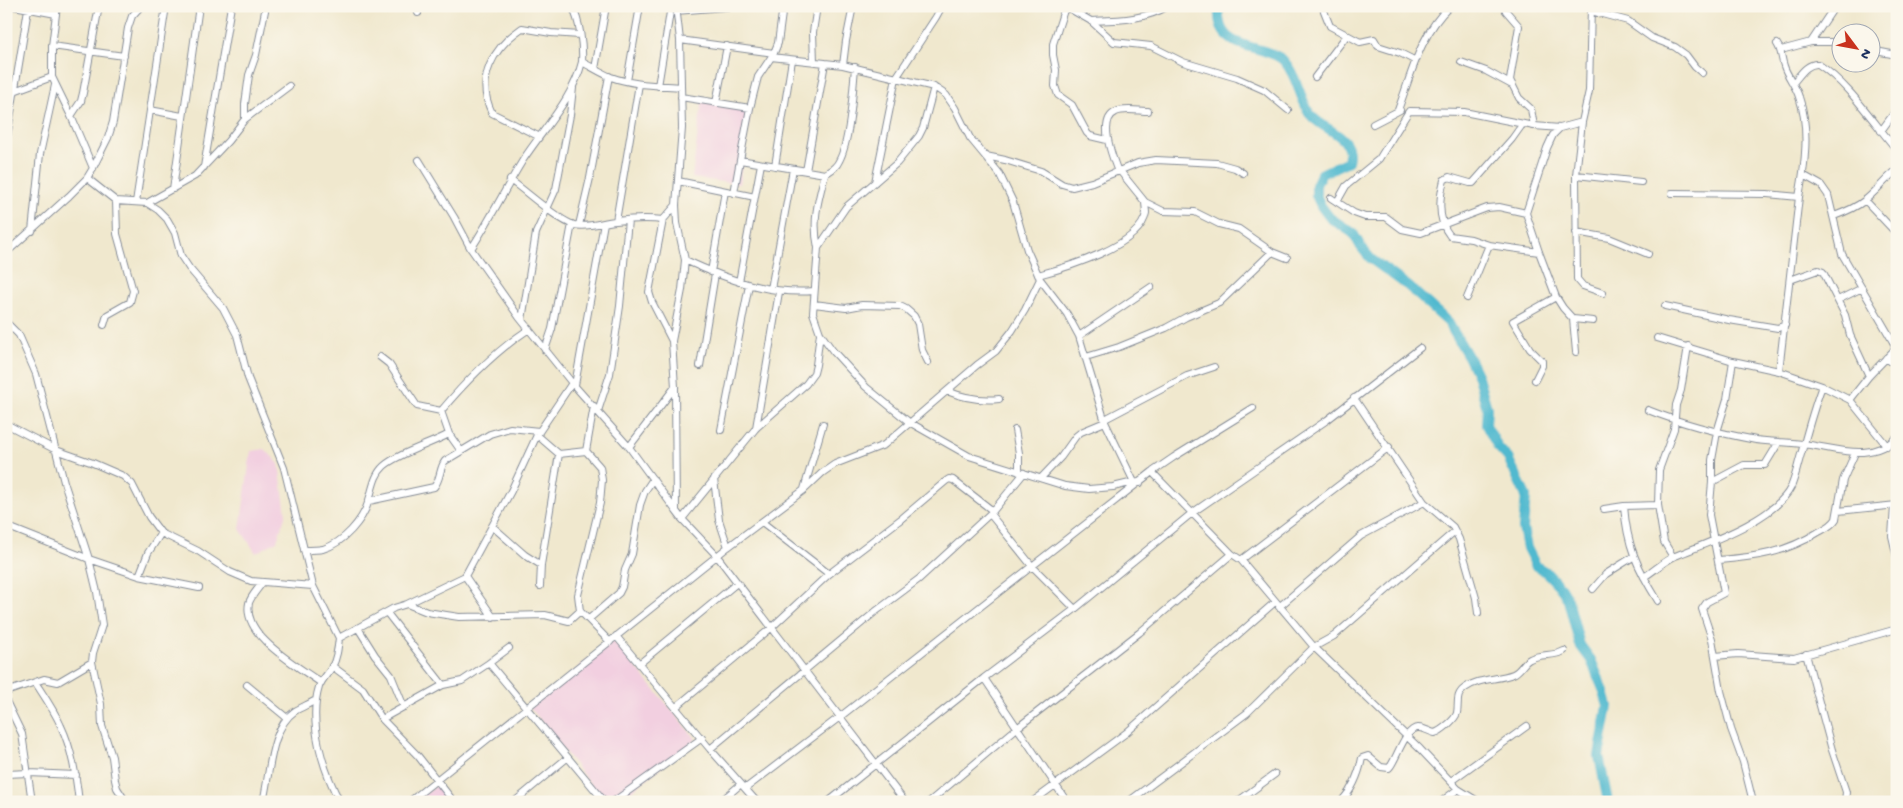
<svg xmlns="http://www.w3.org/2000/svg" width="1903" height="808" viewBox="0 0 1903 808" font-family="'Gochi Hand',sans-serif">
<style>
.built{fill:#f2cfe0}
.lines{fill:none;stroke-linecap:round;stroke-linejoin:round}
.river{stroke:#51b9cf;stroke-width:10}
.street-casing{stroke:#868c96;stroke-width:8}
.street{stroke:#fff;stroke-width:6}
</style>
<rect width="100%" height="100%" fill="#fbf7ec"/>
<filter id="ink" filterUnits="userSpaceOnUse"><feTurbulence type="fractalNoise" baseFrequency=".02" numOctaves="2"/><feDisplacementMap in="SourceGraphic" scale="10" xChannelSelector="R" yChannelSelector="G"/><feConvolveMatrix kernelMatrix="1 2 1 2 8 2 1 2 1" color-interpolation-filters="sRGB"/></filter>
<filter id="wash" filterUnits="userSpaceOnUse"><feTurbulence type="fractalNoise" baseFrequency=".0096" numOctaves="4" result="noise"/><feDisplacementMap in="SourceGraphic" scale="20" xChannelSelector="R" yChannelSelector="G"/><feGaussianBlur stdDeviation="1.12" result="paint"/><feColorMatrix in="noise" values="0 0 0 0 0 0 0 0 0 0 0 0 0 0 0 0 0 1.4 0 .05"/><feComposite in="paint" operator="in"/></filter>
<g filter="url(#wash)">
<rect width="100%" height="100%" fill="#f0e8ce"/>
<path class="built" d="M702 101 751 111 739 184 692 178Z
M265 449 279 464 286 514 277 541 256 553 240 529 251 451Z
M613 640 696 739 618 802H604L530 707Z
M437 785 452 802H414Z"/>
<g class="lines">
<path class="river" d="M1219 6C1216 41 1237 43 1264 51 1270 53 1277 55 1282 59 1297 74 1299 97 1310 114 1322 131 1355 134 1348 161L1321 174 1316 185V195L1321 206 1330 218 1353 233 1361 247 1371 259 1408 286 1448 322 1469 358 1478 377 1487 408 1486 425 1498 447 1508 458 1526 496 1523 528 1527 548 1536 566 1546 572 1561 588 1568 600 1580 645 1591 660 1603 689 1608 706 1599 756 1608 802"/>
</g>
</g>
<g filter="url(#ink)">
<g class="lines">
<g class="street-casing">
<path id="street" d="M14 6 56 14
M57 6 52 46V77L71 116 93 168
M416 6 418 13
M572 6C580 22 583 45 582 62 592 67 601 73 611 77 633 85 657 85 681 87
M676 6 680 40 682 128 676 205 677 223 685 260 682 290 672 341 675 387 676 511 682 519 717 556 905 802
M853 6 846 41 843 65 934 87 946 95 955 108 970 138 999 173 1013 202 1027 250 1040 279 1067 314 1079 336 1105 422 1134 482
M1065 6 1091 21 1114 42 1151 46 1183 62 1237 78 1264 90 1288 110
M1322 6 1330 26 1360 42 1374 39 1378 46 1400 53 1414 60
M1504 6 1506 11 1519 26 1510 80 1519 98 1531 109 1534 126
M1065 7 1053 44V55L1056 70 1055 86 1058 95 1072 105 1087 133 1090 136 1107 140
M676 11 737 6
M1591 11 1628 21 1652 38 1675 47 1686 55 1695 67 1702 73
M1091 21C1118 20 1145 20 1168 6
M680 40 774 53
M1811 42 1835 6
M1777 44C1782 51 1781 58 1784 66 1787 76 1796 86 1799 97 1810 128 1805 165 1799 197L1779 371
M52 46 124 56
M1781 50 1811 42H1840
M1870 50 1897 55
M771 57 843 65
M814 62 813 32 817 6
M1461 62 1486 71 1512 85
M595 69 606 6
M1315 77 1347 35
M627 81 640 6
M1793 83C1800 75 1807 63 1818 64 1849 84 1873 122 1897 150
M658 86 671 6
M934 87 923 128 919 136 897 163 846 207 818 248 813 313 820 333 833 351 866 387 909 422 969 456 1065 486 1089 489 1113 487 1134 482 1140 483
M6 94 52 77
M681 97 750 108 740 160 825 174C831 170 836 168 839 161 850 141 853 91 855 67
M716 103 727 46
M750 108 758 77 774 53 778 43 783 6
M150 110 182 116
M1398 110C1412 73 1420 34 1450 6
M71 116 81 101 83 93 99 6
M245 119V104L249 75 256 55 266 6
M1582 122 1576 175 1577 279 1583 286 1603 293
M1373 124 1400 110
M1522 125 1512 139 1473 183H1470L1449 177 1444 180C1439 199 1437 220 1450 236L1471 239 1489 245 1539 252
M1881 131 1897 109
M538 136 492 113C475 79 493 48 522 28L551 33 580 35
M6 143 28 9
M986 156 1005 160 1041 171 1062 184 1072 187 1092 182 1138 163 1156 160 1217 163 1235 168 1243 173
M419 160 454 217 471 249 519 317 572 383 629 447 676 511
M775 166 792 60
M204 167 231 6
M806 171 825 63
M1120 171 1145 202 1163 211 1195 212 1219 224 1239 229 1272 252 1287 258
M1118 172C1113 159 1097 120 1116 112 1124 108 1139 111 1148 111
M1576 175 1641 182
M1803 175 1821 185 1828 195 1842 254 1896 347
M87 178 116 201 147 203 158 210 167 219 175 233 181 256 189 268 223 308 237 335 248 378 284 468 313 586 339 638
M510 180C526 191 557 220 574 225 589 228 602 222 616 221 631 219 648 218 663 220
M678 181 755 197
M875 182 896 78 936 17 942 6
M173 189 199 6
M734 193 740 160
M1672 193 1767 194 1799 197
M1331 198 1354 213 1365 217H1386L1402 229 1421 233 1487 208 1499 207 1526 213
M1865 200 1897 234
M136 202 166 6
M1337 202 1346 186 1379 159 1409 111 1464 112 1534 126 1560 128
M147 203 195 176 228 141 245 119 289 86
M1834 216C1845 212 1855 208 1864 201 1876 192 1885 179 1897 170
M616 221 639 84
M579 225 590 178 609 76
M32 231 40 154 55 85
M1576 232 1609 238 1648 254
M818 248C812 220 818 201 825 174
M471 249C490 220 505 189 523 160 543 129 573 99 582 62
M6 253 69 196 87 178 93 168 108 138 113 122 128 28 132 16 141 6
M685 260C726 279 769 295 814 291
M711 272 725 191
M1038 275C1065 268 1141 246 1146 213 1146 210 1145 205 1145 202
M1790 280 1818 270 1823 272 1845 315 1850 335 1869 376
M739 282 761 164
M771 289 793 169
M1467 298 1489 245
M1838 300 1862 288
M814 304 846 308 862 305 900 306 906 309 914 316 918 324 922 350 928 362
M1665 306 1729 320 1778 328 1785 325
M1573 319 1593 321
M522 320 536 233 556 189 570 115 573 88
M6 322 19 335 36 374 64 482 89 559 97 592 102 625 93 653 92 662 101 704 102 726 112 757 115 780 117 788 126 802
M104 325 107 315 130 302 133 291 117 234 116 201
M1079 336 1151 287
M1657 338 1733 361 1779 371 1822 386 1850 400 1887 446
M672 341 652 302 649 292 663 220 676 205
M545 350 552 329 572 224
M1576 352 1573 319 1563 308 1556 297 1539 252 1526 213 1547 148 1553 135 1560 128 1582 122 1589 91 1591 6
M380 357 389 364 417 406 441 411 449 434 461 451
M1086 357 1119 347 1166 328 1186 317 1219 303 1272 252
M1886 358 1897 366
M1733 361 1727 399 1717 432 1712 460V482L1709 515 1724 593 1707 602 1702 609 1712 639 1721 691 1731 729 1743 762 1753 802
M700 366 715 274
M1535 380 1542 366V361L1530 349 1513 321 1556 297
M575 385 604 223
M947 391C964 398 980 401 999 399
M1354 398 1424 502 1453 527 1459 539 1476 598 1478 613
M1850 400 1869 376 1897 347
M1648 410C1683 424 1718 433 1756 440 1771 442 1787 442 1802 444 1834 447 1870 464 1897 437
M441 411C467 380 494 352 529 329
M598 411 610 374 620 306 628 220
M1105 419 1187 376 1214 367
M6 424 56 450 93 463 123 476 132 484 149 517 161 533 198 551 230 572 251 581 313 586
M756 428 779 292
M721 430 749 285
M1015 430 1019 453V472
M537 435 559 454 586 451
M629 447 675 387
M1152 472 1174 457 1253 408
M1041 478 1061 457 1076 436 1081 432 1105 422
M714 479 719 520 728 547
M1712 482 1744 465H1765L1779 442
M804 489 823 424
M369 501 434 487C441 479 439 469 445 461L490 434 510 428 539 431
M1624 506C1627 546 1637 567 1658 601
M1894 506 1892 536 1897 557
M1604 509 1624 506 1658 505
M1838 511 1897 505
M990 514 1032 566 1075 609
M682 519 756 428 806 384 814 373 816 365 820 333
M762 522 829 574
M6 526 89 559 139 576 199 588
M492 526 525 555 541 565
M304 550C310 550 317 550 323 549 343 543 363 521 369 500 373 488 374 475 384 466 399 453 431 444 449 434
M1673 557 1664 542 1658 505 1659 470 1674 429 1676 405 1681 390 1688 346
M1241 560 1389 447
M1719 560C1756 557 1785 553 1817 533 1824 529 1832 526 1836 519L1843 480 1855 453
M139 576 148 553 161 533
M465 576 493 617
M1644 577C1654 571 1664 561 1675 556 1707 543 1775 520 1791 487 1796 476 1798 463 1802 451 1808 429 1814 407 1822 386
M262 583C258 589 251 596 249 603 242 636 298 666 321 683
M540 586 541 565 559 454
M1593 589 1606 574 1633 557
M407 604 465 576 511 491 537 435 572 383
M1279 607 1361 536 1424 502
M580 611 578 595 600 503 602 480 600 467 586 451 594 406
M387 613 443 685 462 681 489 663 605 802
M589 619 619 593 622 587 625 570 632 554 640 505 645 491 653 479
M358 628 375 655 391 675 404 707
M616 636 710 749 757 802
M1806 654 1832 750 1846 792 1845 802
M1715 656 1738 654 1794 658 1897 629
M489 663 509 648
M639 664 737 583
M332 666 363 689 382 719 418 756 454 802
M984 678 1067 802
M35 682C44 696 54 710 61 726 72 749 76 776 79 802
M247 685 287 718
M6 692 44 679 58 682 92 662
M6 701 22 734 32 802
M676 707 771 628 829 574 901 519 946 481 949 479 953 480 993 511
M382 719 443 685
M710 749 875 612 919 579 993 511 1024 473
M6 774 29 773 76 775
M1451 781 1527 726
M746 788 841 716 1152 472 1232 554 1241 560 1314 647 1420 749 1458 789 1479 802
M263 802C270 774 270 728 295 711 302 707 309 704 316 700
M340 802C323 770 308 723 319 687 322 679 328 674 332 667 337 658 338 648 339 638L394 608 407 604 427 612 459 617 545 615 569 621 580 611 610 642
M409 802 728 547 804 490 822 473 835 464 884 445 977 365 996 351 1012 331 1025 310 1040 279
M514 802 567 758
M613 802 702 738
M720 802 741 784
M828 802 984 678 1075 609 1192 513 1327 420 1420 348
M929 802 1017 728 1139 633 1232 554
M1032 802 1126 733 1275 602
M1128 802 1247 713 1314 647 1334 636 1455 531
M1237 802 1275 774
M1341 802C1352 790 1359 774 1362 758L1368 756 1381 767 1389 768C1396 762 1405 726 1419 728 1424 728 1430 732 1435 733 1441 731 1455 720 1457 713 1459 703 1455 695 1465 688 1479 678 1497 680 1513 674 1521 671 1523 662 1530 659 1541 653 1553 657 1564 651
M1441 802 1458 789"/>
</g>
<use href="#street" class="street"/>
</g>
</g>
<rect width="1903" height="808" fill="none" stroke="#fbf7ec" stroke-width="25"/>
<g transform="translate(1856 48) rotate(122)"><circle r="24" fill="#fbf7ec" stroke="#a1a7b3"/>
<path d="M0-4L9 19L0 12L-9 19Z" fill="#c8321e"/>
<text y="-8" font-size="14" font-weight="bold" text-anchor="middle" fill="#1b2f5e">N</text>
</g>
</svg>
